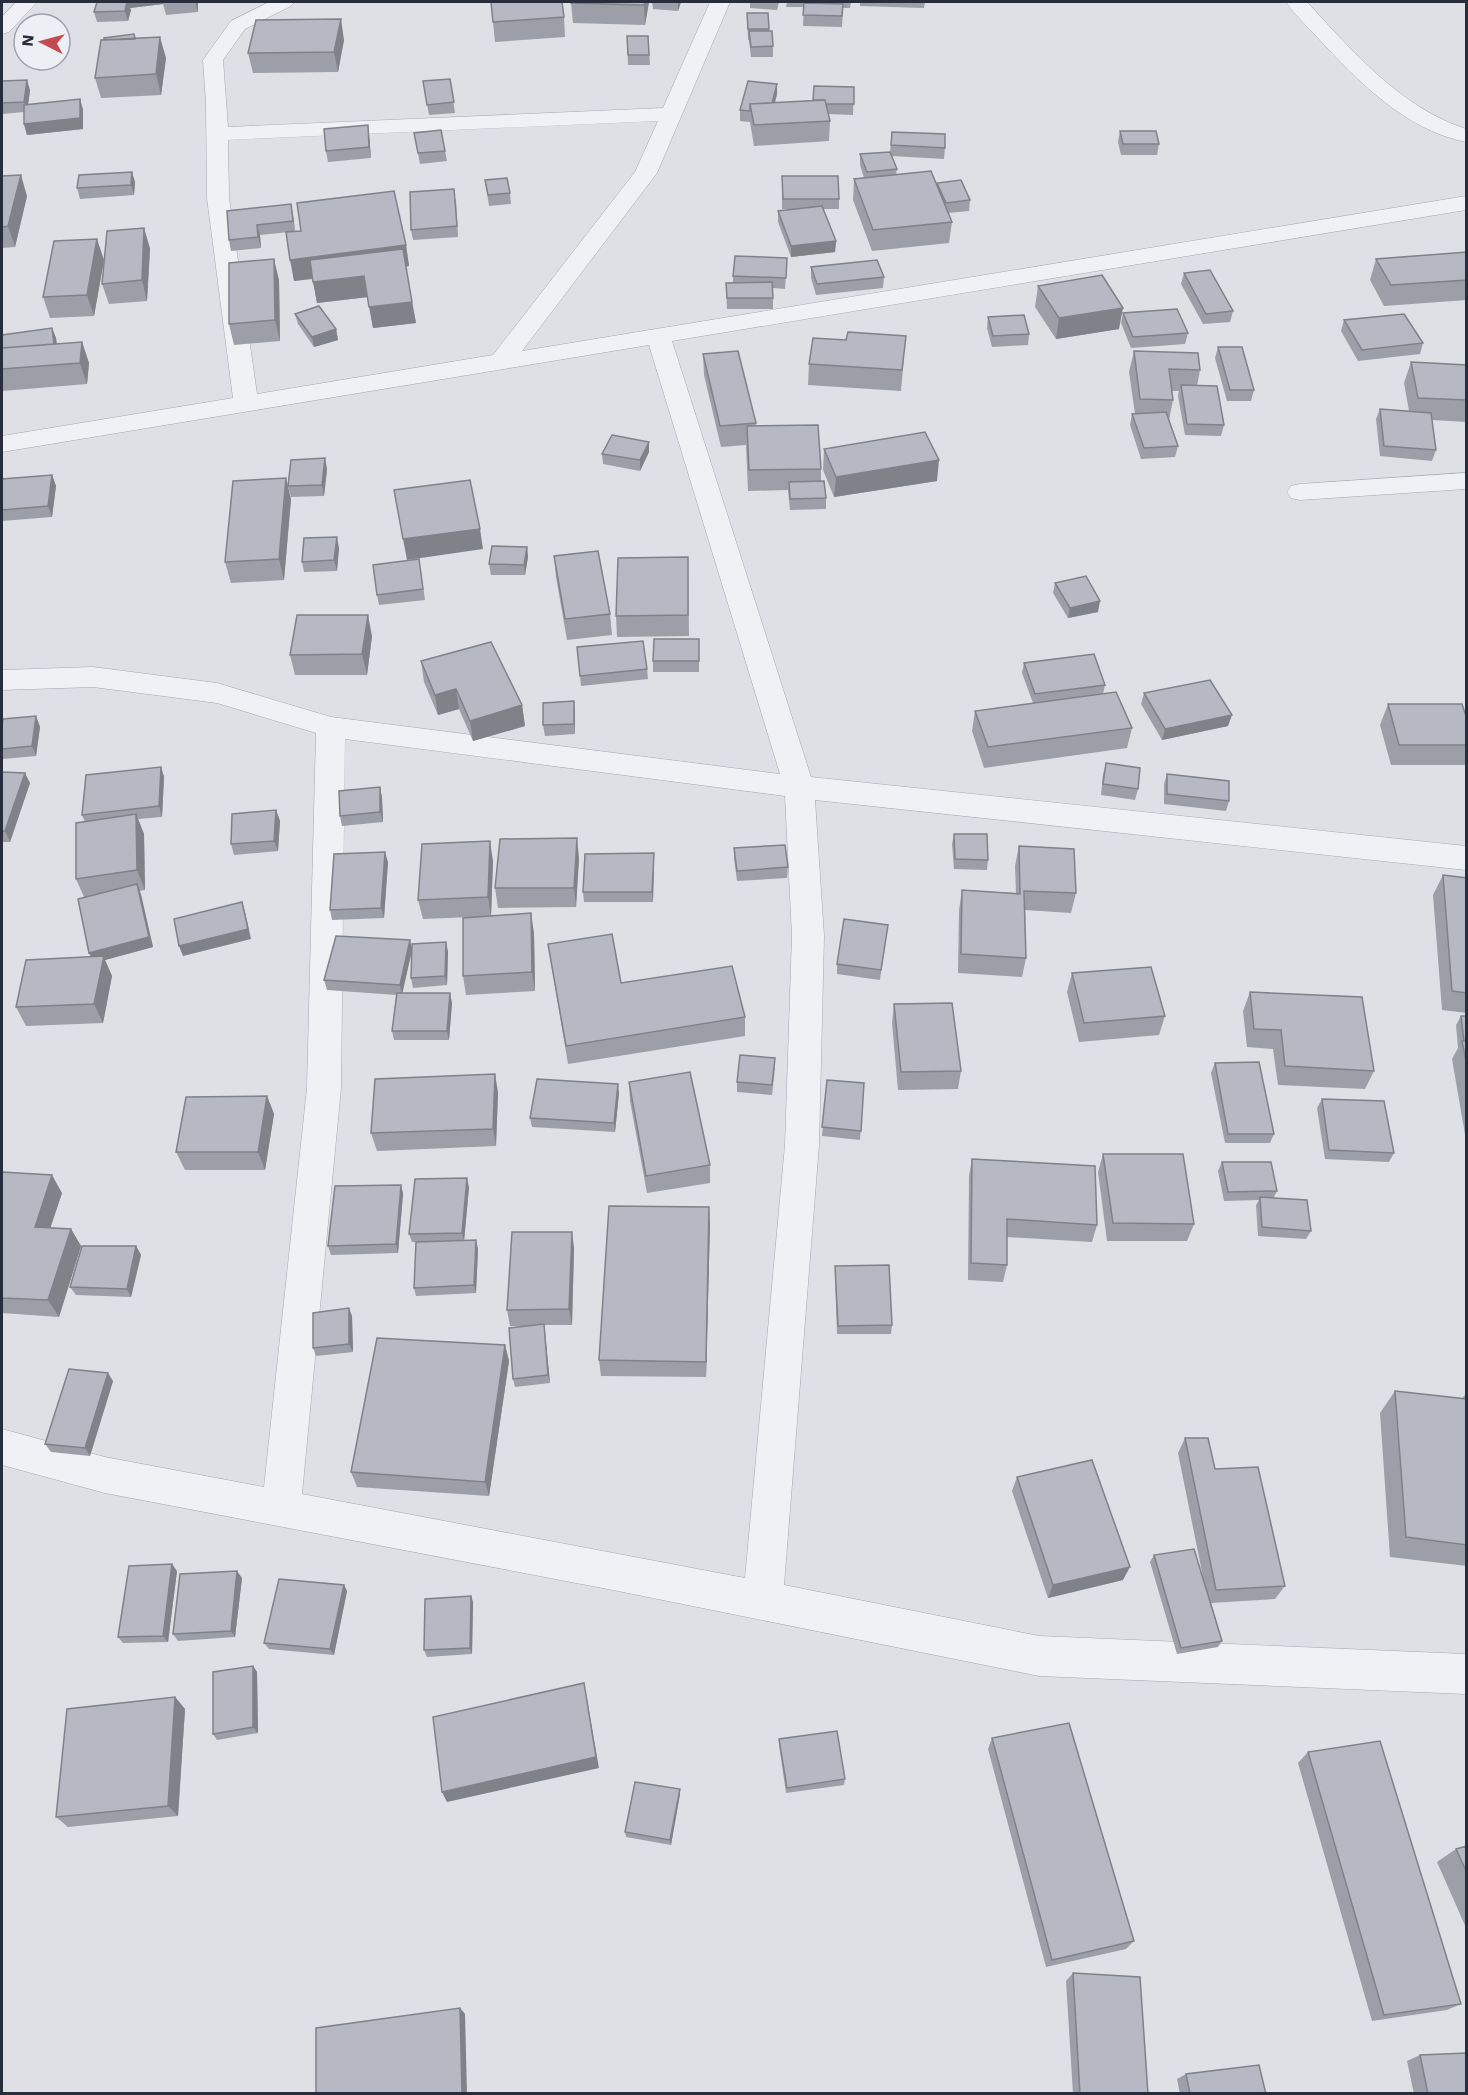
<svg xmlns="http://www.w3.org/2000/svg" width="1468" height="2095" viewBox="0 0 1468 2095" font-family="'Work Sans',sans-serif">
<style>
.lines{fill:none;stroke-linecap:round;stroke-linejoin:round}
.minor-casing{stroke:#a4a7b0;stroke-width:1}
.minor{fill:#f0f1f5;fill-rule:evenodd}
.wall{fill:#9d9fa8}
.shaded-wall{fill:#7f8288}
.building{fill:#b6b9c3;stroke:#7f8288;stroke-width:1.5}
</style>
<rect width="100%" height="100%" fill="#dee0e6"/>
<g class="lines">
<g class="minor-casing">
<path id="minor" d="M16 2H37L9 32 2 34V17Z
M269 2H294L291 6 245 29 223 60 228 127 663 108 710 2H730L657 173 522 351 1466 196V210L672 341 811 777 1466 846V870L815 800 824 936 819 1145 784 1585 1039 1636 1466 1654V1694L1039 1676 618 1591 105 1493 2 1465V1429L105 1457 264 1487 307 1088 316 733 217 703 93 687 2 690V670L93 667 217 683 331 717 780 774 649 345 2 452V436L233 398 207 198 206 103 203 60 231 21ZM658 121 635 172 493 355 257 394 229 198 228 140ZM345 739 785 796 792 936 785 1145 745 1578 302 1494 341 1088Z
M1286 2H1307C1353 52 1400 107 1466 129V142C1405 130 1358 81 1317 37 1307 26 1295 15 1286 2Z
M1466 473V489L1300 500 1291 498 1287 492 1291 486 1300 484Z"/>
</g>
<use href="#minor" class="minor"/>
</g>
<path class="wall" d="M97 2H198V12L166 15 163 4 130 8 131 10 128 21 97 22 94 12Z
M491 2 564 17 565 37 495 42Z
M649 2 645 25 573 23 571 3Z
M652 2H681L678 11 653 9Z
M750 2H779L777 10 750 8Z
M787 2H851L850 8H843L842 27 803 26 804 7H786Z
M860 2H925L924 8 860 6Z
M953 2H994V3H953Z
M747 13H768L769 31 773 46V57H751L749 40H748Z
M627 36H648L650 65H628Z
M135 39 166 58 161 95 101 98 95 78Z
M344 40 338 72 253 73 248 53Z
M450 79 455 113 429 115 423 81Z
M2 81 30 90 28 105 80 99 83 110V129L27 135 24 124V112L2 114Z
M854 87 853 115 828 114 830 121 829 141 754 146 750 122 740 121V110L777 94 775 103 813 100Z
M1120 131 1159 144 1157 155H1121L1118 142Z
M892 132 945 148 944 159 892 156 897 169 896 175 937 186V183L970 200 969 211 948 213 952 222 949 243 872 251 853 200 854 179 864 178 860 165V154L890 152Z
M414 133 445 151 447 161 420 164Z
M369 135 371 158 328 162 326 151Z
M2 176 27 196 15 247 2 248Z
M782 176 839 199V209H823L836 241 835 252 791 257 778 222V211L796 209H782Z
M485 180 510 193 511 204 489 206Z
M135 182 134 195 80 199 77 188Z
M456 199 458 237 413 240 411 230Z
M227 211 293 215 295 231 406 245 409 266 406 267 416 323 373 328 368 297 317 303 313 279 294 281 289 232 260 235 261 248 231 251 229 240Z
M144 228 150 249 147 301 109 304 102 284Z
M1467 252V300L1384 306 1370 280 1376 259Z
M787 258 785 289 773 288V309H727L726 283H733V276Z
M104 260 94 316 50 318 43 297Z
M811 267 884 277 883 288 816 295 811 278Z
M1184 273 1233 311 1230 322 1203 324 1181 284Z
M279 280 280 341 234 345 229 324Z
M1038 286 1119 329 1056 339 1035 307Z
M1123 313 1188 333 1185 344 1131 348 1121 323Z
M295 314 336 329 338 340 314 347 298 324Z
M988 317 1029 334 1028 345 992 347 987 328Z
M1344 320 1423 343 1420 354 1358 361 1341 331Z
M52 328 56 338 57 344 82 342 89 363 87 384 2 391V335Z
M1218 347 1254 390 1251 401H1227L1215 358Z
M1134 351 1200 370 1197 386 1224 425 1221 436 1185 435 1178 396 1179 391H1172L1173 400 1169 420 1178 446 1175 457 1141 459 1130 425 1132 414H1135L1129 372Z
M703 354 756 423V426L821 469V481L826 498V509L790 510 788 490 748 491 746 445 721 447 704 375Z
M904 357 901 391 808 385 809 364Z
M1411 362 1467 365V422L1432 420 1436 450 1432 461 1380 456 1376 419 1380 409 1409 411 1404 383Z
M649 442V452L640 471 603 464 602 454Z
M824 449 937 481 834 497 823 470Z
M327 469 324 496 291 497 288 486Z
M52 475 56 486 52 517 2 521V479Z
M291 499 284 580 231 583 225 562Z
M527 547 528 557 525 575H491L489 564Z
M339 548 337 571 304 572 302 562Z
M554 556 610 614 612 635 567 640 556 577Z
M688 557 689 636 617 637 616 616Z
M419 559 425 600 379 605 377 595Z
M1055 583 1098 612 1068 618 1053 593Z
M372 636 367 675H295L290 655Z
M699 639V672H653V661Z
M577 647 647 669 648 679 581 686Z
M421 661 522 705 525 726 473 741 459 709 438 715 424 682Z
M1024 663 1105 685 1103 694 1132 728 1127 748 984 768 972 731 975 711 1033 703 1022 673Z
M1144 693 1228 726 1162 740 1141 704Z
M574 701 575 734 545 736 543 725Z
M1388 704 1467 719V762L1465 765H1391L1380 725Z
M36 716 40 727 36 756 3 759 2 757V726Z
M1106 763 1138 789 1135 800 1101 795 1103 774Z
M161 767 164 777 162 817 138 819 144 834 145 890 139 891 153 947 105 960 112 976 103 1023 26 1026 16 1007 91 957 84 897 76 879 85 822 82 815Z
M2 772 30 783 10 842H2Z
M1167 774 1229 801 1226 811 1164 804V784Z
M380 787 382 798 383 822 342 826 340 816Z
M276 810 280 821 278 851 234 855 231 844Z
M954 834 988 860 987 870 954 869 952 844Z
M1019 846 1076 893 1071 913 1025 910 1026 958 1022 977 958 973 959 910 962 890 1016 893 1015 866Z
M734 848 788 867 787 878 737 881 734 858Z
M654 853 653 902H584L583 892Z
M579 858 576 907 498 908 495 888Z
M493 861 491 916 534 933 535 991 466 995 463 976 471 917 423 919 418 900Z
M388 862 384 918 332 920 330 910Z
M1443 875 1467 878V1013L1442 1010 1433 895Z
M888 925 880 980 837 974V964Z
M410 940 412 950 402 993 452 1003 449 1040H394L392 1031 396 995 327 990 324 980Z
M446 942 448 952 447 985 413 988 411 978Z
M548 944 621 983 745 1017V1036L568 1064Z
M1072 973 1165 1016 1159 1035 1079 1042 1067 992Z
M1250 992 1374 1071 1365 1089 1278 1085 1273 1049 1247 1047 1243 1011Z
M894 1004 961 1071 958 1089 898 1090 892 1023Z
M1461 1016H1467V1146L1452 1059 1458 1048 1456 1025Z
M1215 1063 1274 1134 1270 1143H1225L1211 1073Z
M775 1067 772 1095 737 1092V1082Z
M827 1080 864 1083 860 1140 822 1136Z
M629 1082 710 1165V1183L647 1193 630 1101Z
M498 1092 496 1146 377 1151 371 1133Z
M619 1093 615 1132 532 1127 530 1118Z
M267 1096 274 1114 265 1170H185L176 1152Z
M1322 1099 1394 1153 1389 1162 1325 1159 1317 1108Z
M1103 1154 1194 1224 1187 1241H1107L1098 1172Z
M972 1159 1097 1225 1092 1242 1007 1237V1265L1003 1282 968 1280 969 1176Z
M1222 1162 1277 1191 1274 1197 1311 1231 1306 1239 1258 1236 1256 1205 1259 1200 1224 1201 1218 1171Z
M2 1172 62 1193 50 1228 71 1229 81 1246 59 1317 2 1313Z
M401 1185 403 1194 398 1253 331 1255 328 1246Z
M469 1187 464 1240 478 1249 476 1293 416 1296 414 1288 417 1242H412L409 1234Z
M710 1224 706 1377 601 1376 599 1360Z
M136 1246 141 1255 131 1297 76 1295 70 1287Z
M574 1248 572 1325H544L550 1383 515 1387 513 1379 529 1326H510L507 1310Z
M835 1266 892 1325 891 1334H837L835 1275Z
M352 1316 353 1352 316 1356 313 1348Z
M505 1345 509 1361 489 1496 357 1487 351 1472Z
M113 1381 90 1456 51 1452 45 1444Z
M1395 1391 1464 1399 1463 1397 1467 1393V1566L1390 1557 1380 1413Z
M1185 1438 1215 1469 1285 1586 1275 1599 1211 1603 1222 1641 1218 1647 1177 1654 1150 1562 1154 1555 1203 1577 1178 1453Z
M1017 1477 1123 1580 1048 1598 1012 1491Z
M177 1571 168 1642 123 1643 118 1637Z
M242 1578 235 1637 178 1641 173 1634Z
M344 1585 347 1591 334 1655 269 1649 264 1643Z
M471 1596 473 1602 472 1654 427 1657 424 1650Z
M253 1666 257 1672 258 1733 217 1740 213 1734Z
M175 1697 185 1709 178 1816 68 1827 56 1817Z
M992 1738 1134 1941 1126 1949 1046 1967 988 1749Z
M779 1739 845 1779 844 1785 786 1793 779 1745Z
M1308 1752 1461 2004 1447 2010 1372 2021 1298 1763Z
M680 1794 671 1845 626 1837 625 1832Z
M1467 1846V1930L1437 1862 1456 1849Z
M1073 1973 1148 2094H1073L1066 1981Z
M1420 2055 1467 2094H1414L1407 2061Z
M1186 2074 1266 2094H1180L1177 2079Z"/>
<path class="shaded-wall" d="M127 2H163V4L130 8 131 10 128 21 125 11Z
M195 2H198V12Z
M645 2H649L645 25 644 5Z
M678 2H681L678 11Z
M341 19 344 40 338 72 334 52Z
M160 37 166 58 161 95 156 74Z
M27 80 30 90 27 112 24 102Z
M777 84V94L769 123 770 113Z
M80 99 83 110V129L27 135 24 124Z
M368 125 369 135 371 158 369 147Z
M132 172 135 182 134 195 131 185Z
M21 175 27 196 15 247 8 226Z
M291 204 293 215 295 231 293 221Z
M257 225 260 235 261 248 258 237Z
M144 228 150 249 147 301 142 280Z
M97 239 104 260 94 316 87 295Z
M836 241 835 252 791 257V246Z
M406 245 409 266 294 281 290 260Z
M274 259 279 280 280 341 275 320Z
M364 276 368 297 317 303 313 282Z
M412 302 416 323 373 328 369 307Z
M1123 308 1119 329 1056 339 1059 318Z
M52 328 56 338 58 359 6 366Z
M336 329 338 340 314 347 312 337Z
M82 342 89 363 87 384 80 363Z
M649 442V452L640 471V460Z
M325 458 327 469 324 496 322 485Z
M939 460 937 481 834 497 836 477Z
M52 475 56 486 52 517 48 506Z
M286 478 291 499 284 580 279 559Z
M480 529 483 549 407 560 403 539Z
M337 537 339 548 337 571 334 560Z
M527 547 528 557 525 575 524 565Z
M1100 601 1098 612 1068 618 1070 608Z
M368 615 372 636 367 675 362 654Z
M456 689 459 709 438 715 435 695Z
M574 701 575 712V734L574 724Z
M522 705 525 726 473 741 470 721Z
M1232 715 1228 726 1162 740 1165 729Z
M36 716 40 727 36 756 32 746Z
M161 767 164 777 162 817 159 806Z
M25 773 30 783 10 842 5 831Z
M380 787 382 798 383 822 380 812Z
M276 810 280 821 278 851 274 841Z
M136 814 144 834 145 890 137 870Z
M577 838 579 858 576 907 574 888Z
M490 841 493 861 491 916 488 897Z
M385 852 388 862 384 918 381 908Z
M654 853V863L653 902 652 892Z
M137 884 141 894 153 947 105 960 112 976 103 1023 94 1004V963L89 953Z
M242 902 245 912 251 939 183 956 179 946Z
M531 913 534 933 535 991 532 972Z
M410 940 412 950 402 995 400 985Z
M446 942 448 952 447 985 445 976Z
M450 993 452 1003 449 1040 447 1031Z
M495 1074 498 1092 496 1146 493 1129Z
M618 1084 619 1093 615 1132 614 1123Z
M267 1096 274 1114 265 1170 258 1152Z
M52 1175 62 1193 45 1244 35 1227Z
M467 1178 469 1187 464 1242 462 1233Z
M401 1185 403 1194 398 1253 396 1244Z
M709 1207 710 1224 706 1377V1362Z
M71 1229 81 1246 59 1317 48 1300Z
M572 1232 574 1248 572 1325 569 1309Z
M476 1240 478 1249 476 1293 474 1285Z
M136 1246 141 1255 131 1297 127 1289Z
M349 1308 352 1316 353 1352 349 1344Z
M544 1324 545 1332 550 1383 548 1375Z
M505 1345 509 1361 489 1496 485 1482Z
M108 1373 113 1381 90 1456 85 1448Z
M172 1564 177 1571 168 1642 163 1636Z
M1130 1567 1123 1580 1048 1598 1053 1585Z
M237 1571 242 1578 235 1637 231 1631Z
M344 1585 347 1591 334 1655 330 1649Z
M471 1596 473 1602 472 1654 470 1648Z
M253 1666 257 1672 258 1733 253 1727Z
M584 1683 599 1768 447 1802 442 1792Z
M175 1697 185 1709 178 1816 168 1806Z
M680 1789V1794L671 1845 670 1840Z
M460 2008 465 2014 467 2094H462Z"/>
<path class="building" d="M97 2H127L125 11 94 12Z
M491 2H562L564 17 493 22Z
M571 2H645L644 5 571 3Z
M804 3 843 4 842 16 803 15Z
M747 13H768L769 29H748Z
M341 19 334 52 248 53 256 20Z
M749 31H772L773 46 751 47Z
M134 34 135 39 104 40V38Z
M627 36H648L649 55H628Z
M160 37 156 74 95 78 101 40Z
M450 79 454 102 427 105 423 81Z
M27 80 24 102 2 103V81Z
M748 81 777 84 772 103 750 104V111L740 110Z
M814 86 854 87V104H826L825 100H813Z
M80 99V118L24 124V105Z
M825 100 830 121 754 125 750 104Z
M368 125 369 147 326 151 324 129Z
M441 130 445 151 418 153 414 133Z
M1120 131H1156L1159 144H1123Z
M892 132 945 134V148L891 145Z
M890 152 897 169 867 172 860 154Z
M931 171 952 222 873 230 854 179Z
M132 172 131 185 77 188 79 175Z
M21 175 8 226 2 227V176Z
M782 176H838L839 199H783Z
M507 178 510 193 488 195 485 180Z
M961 180 970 200 946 203 937 183Z
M454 189 457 226 411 230 410 192Z
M394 191 406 245 290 260 286 232 301 231 297 203Z
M291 204 293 221 257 225 258 237 229 240 227 211Z
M822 206 836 241 791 246 778 211Z
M144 228 142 280 102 284 107 231Z
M97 239 87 295 43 297 54 241Z
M403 249 412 302 369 307 364 276 313 282 310 260Z
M1467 252V280L1391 285 1376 259Z
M735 256 787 258 786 278 733 276Z
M274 259 275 320 229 324V263Z
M877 260 884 277 817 284 811 267Z
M1210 270 1233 311 1206 314 1184 273Z
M1102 275 1123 308 1059 318 1038 286Z
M772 282 773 298H727L726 283Z
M319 306 336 329 312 337 295 314Z
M1177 309 1188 333 1133 337 1123 313Z
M1404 314 1423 343 1362 350 1344 320Z
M1024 315 1029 334 993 336 988 317Z
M52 328 54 344 2 348V335Z
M848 332 906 336 902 370 809 364 813 338 846 340Z
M82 342 80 363 2 369V348Z
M1218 347H1242L1254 390H1230Z
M738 351 756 423 720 426 703 354Z
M1134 351 1198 353 1200 370 1169 369 1173 400 1140 399Z
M1411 362 1467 365V400L1418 398Z
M1181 385 1217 386 1224 425 1187 424Z
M1380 409 1431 413 1436 450 1384 446Z
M1166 412 1178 446 1144 448 1132 414Z
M818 425 821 469 749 470 747 426Z
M925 432 939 460 836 477 824 449Z
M612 435 649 442 640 460 602 454Z
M325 458 322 485 288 486 291 460Z
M52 475 48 506 2 510V479Z
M286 478 279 559 225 562 233 481Z
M470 480 480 529 403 539 394 490Z
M824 481 826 498 790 499 789 482Z
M337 537 334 560 302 562 304 538Z
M492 546 527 547 524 565 489 564Z
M598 551 610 614 565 619 554 556Z
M688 557V615L616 616 618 558Z
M419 559 423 589 377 595 373 565Z
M1086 576 1100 601 1070 608 1055 583Z
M297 615H368L362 654 290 655Z
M654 639H699V661H653Z
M643 641 647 669 580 676 577 647Z
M491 642 522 705 470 721 456 689 435 695 421 661Z
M1094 654 1105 685 1035 694 1024 663Z
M1210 680 1232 715 1165 729 1144 693Z
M1116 692 1132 728 988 747 975 711Z
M574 701V724L543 725V703Z
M1388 704H1462L1467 719V745H1399Z
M36 716 32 746 2 749V726L3 719Z
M1106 763 1140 768 1138 789 1103 784Z
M161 767 159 806 82 815 86 775Z
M2 772 25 773 5 831H2Z
M1167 774 1229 781V801L1167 794Z
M380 787V812L340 816 339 791Z
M276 810 274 841 231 844 232 814Z
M136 814 137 870 76 879V823Z
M954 834H987L988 860 955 859Z
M577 838 574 888H495L500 839Z
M490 841 488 897 418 900 422 844Z
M785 845 788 867 737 871 734 848Z
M1019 846 1074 849 1076 893 1024 891 1026 958 961 954 962 890 1020 894Z
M385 852 381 908 330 910 334 854Z
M654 853 652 892H583L585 854Z
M1443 875 1467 878V993L1452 991Z
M137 884 149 937 89 953 78 899Z
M242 902 248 929 179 946 174 919Z
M531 913 532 972 463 976V918Z
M844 919 888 925 881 970 837 964Z
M612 934 621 983 732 966 745 1017 566 1046 548 944Z
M336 936 410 940 400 985 324 980Z
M446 942 445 976 411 978 412 944Z
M104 956 94 1004 16 1007 26 960Z
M1151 967 1165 1016 1084 1023 1072 973Z
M1250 992 1362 997 1374 1071 1285 1066 1281 1030 1254 1029Z
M397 993H450L447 1031H392Z
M952 1003 961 1071 901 1072 894 1004Z
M1461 1016H1467V1041H1464Z
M1462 1041H1467V1066Z
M740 1055 775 1058 772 1085 737 1082Z
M1259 1062 1274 1134H1228L1215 1063Z
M690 1072 710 1165 646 1176 629 1082Z
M495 1074 493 1129 371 1133 375 1079Z
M537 1079 618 1084 614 1123 530 1118Z
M827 1080 864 1083 861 1131 822 1127Z
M267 1096 258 1152H176L186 1097Z
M1322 1099 1384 1101 1394 1153 1329 1150Z
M1103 1154H1183L1194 1224 1113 1223Z
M972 1159 1095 1166 1097 1225 1007 1219V1265L971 1263Z
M1222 1162H1271L1277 1191 1228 1192Z
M2 1172 52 1175 35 1227 71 1229 48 1300 2 1298Z
M467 1178 462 1233 409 1234 415 1179Z
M401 1185 396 1244 328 1246 335 1186Z
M1260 1197 1307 1200 1311 1231 1262 1227Z
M609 1206 709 1207 706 1362 599 1360Z
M512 1232H572L569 1309 507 1310Z
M476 1240 474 1285 414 1288 416 1242Z
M82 1246H136L127 1289 70 1287Z
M889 1265 892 1325 838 1326 835 1266Z
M349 1308V1344L313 1348V1313Z
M544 1324 548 1375 513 1379 509 1328Z
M377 1338 505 1345 485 1482 351 1472Z
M69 1369 108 1373 85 1448 45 1444Z
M1395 1391 1467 1399V1545L1406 1537Z
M1185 1438H1208L1215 1469 1258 1467 1285 1586 1216 1590Z
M1092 1460 1130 1567 1053 1585 1017 1477Z
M1194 1549 1222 1641 1181 1648 1154 1555Z
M172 1564 163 1636 118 1637 129 1566Z
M237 1571 231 1631 173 1634 180 1574Z
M279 1579 344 1585 330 1649 264 1643Z
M471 1596 470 1648 424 1650 425 1599Z
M253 1666V1727L213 1734V1672Z
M584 1683 596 1757 442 1792 433 1717Z
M175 1697 168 1806 56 1817 67 1709Z
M1069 1723 1134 1941 1052 1960 992 1738Z
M837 1731 845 1779 787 1788 779 1739Z
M1380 1741 1461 2004 1384 2015 1308 1752Z
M635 1782 680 1789 670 1840 625 1832Z
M1467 1846V1873L1456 1849Z
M1073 1973 1140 1977 1148 2094H1080Z
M460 2008 462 2094H316V2028Z
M1467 2053V2094H1428L1420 2055Z
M1259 2065 1266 2094H1190L1186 2074Z"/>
<rect width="1468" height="2095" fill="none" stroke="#282d3c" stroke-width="6"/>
<g transform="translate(42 42) rotate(276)"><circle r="28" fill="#edeff4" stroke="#9ea1aa" stroke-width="1.5"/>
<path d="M0-4.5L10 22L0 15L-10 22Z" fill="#c34b4f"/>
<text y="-9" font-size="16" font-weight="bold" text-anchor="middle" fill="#282d3c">N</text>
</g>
</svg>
